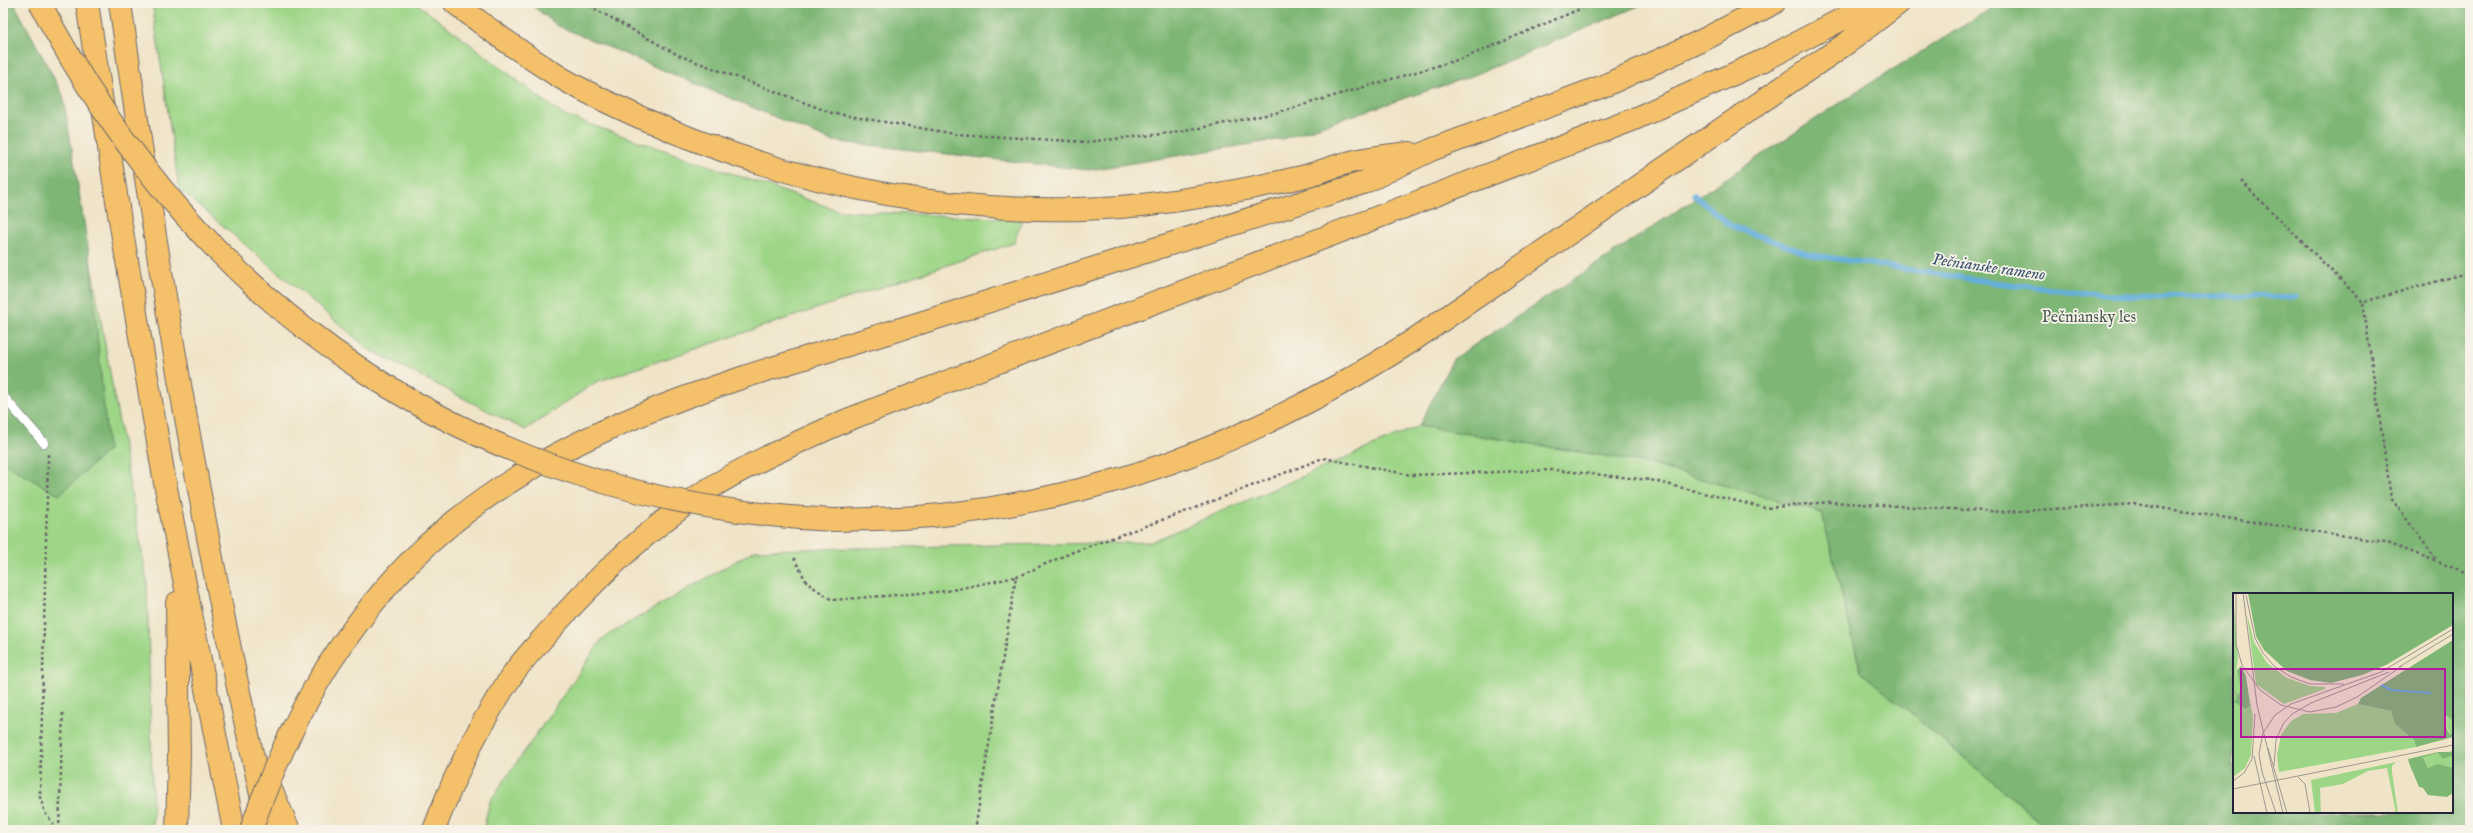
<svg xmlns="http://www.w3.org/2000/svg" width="2473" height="833" viewBox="0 0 2473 833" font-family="'IM FELL English',serif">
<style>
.green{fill:#9ed687;stroke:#607c61}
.forest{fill:#7eb774;stroke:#506c58;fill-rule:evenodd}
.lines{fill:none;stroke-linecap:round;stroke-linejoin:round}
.stream{stroke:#64aedc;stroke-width:5.5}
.service-casing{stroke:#6a666c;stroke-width:10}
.motorway-casing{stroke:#6a666c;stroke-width:24}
.path{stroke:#6a666c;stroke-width:2.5;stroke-dasharray:3 3;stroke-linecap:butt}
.service{stroke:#fff;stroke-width:9}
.motorway{stroke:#f4c16b;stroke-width:22}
.motorway-bridge-casing{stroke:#6a666c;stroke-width:24;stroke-linecap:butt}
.motorway-bridge{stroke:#f4c16b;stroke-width:22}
.labels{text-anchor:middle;stroke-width:3.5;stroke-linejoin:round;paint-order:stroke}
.park-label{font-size:16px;fill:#475852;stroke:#f7f3e8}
.water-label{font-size:17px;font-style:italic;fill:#395373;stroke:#f7f3e8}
.inset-river{fill:none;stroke:#64aedc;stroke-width:2}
.inset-road{fill:none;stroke:#9e9690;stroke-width:1}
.view{fill:#b5179e;fill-opacity:0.15;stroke:#b5179e;stroke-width:2}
.inset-edge{fill:none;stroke:#22223b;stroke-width:2}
</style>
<rect width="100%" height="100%" fill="#f7f3e8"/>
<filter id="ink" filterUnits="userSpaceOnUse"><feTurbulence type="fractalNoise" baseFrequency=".025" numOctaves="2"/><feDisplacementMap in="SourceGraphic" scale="8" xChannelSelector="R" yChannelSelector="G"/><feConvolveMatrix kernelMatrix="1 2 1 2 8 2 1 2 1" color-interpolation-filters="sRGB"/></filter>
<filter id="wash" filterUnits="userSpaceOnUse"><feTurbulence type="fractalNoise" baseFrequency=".012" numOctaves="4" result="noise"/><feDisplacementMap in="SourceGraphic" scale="16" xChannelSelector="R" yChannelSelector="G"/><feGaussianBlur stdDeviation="0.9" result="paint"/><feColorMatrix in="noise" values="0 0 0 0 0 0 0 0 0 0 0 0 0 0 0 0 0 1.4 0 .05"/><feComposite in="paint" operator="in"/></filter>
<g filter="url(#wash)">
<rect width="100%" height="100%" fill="#f0e4c8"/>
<path class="green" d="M152 3H416L563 115 840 211 1022 219 1014 243 596 382 525 430 370 350 179 189Z
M90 259 147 581 153 816 151 830H3V463L59 495 107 450Z
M1419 426 1642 462 1822 513 1861 672 2051 830H483L490 801 603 638 755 550 1151 542Z"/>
<path class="forest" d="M3 3H14L63 95 90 259 108 450 59 495 3 463Z
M529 3H1646L1472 76 1282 139 1089 170 832 141 558 26Z
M2000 3H2470V830H2051L1861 672 1822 513 1642 462 1419 426 1453 359 1861 89ZM2234 594H2452V812H2234Z"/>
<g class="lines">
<path class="stream" d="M1694 195 1731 226 1812 255 1998 283 2105 295 2297 297"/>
</g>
</g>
<g filter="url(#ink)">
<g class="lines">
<g class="service-casing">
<path id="service" d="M3 396 44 443"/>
</g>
<g class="motorway-casing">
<path id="motorway" d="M87 3 119 214 165 483 234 830
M120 3C159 280 207 557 269 830
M455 3C488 29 523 54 558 76 586 93 615 106 644 119 799 188 973 222 1142 205 1194 199 1246 190 1297 178 1316 174 1335 165 1355 161 1373 157 1392 155 1410 153
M833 520C872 519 912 519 950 514 1125 492 1261 437 1409 343L1847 43 1899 3
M329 664C361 615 398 569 443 531 581 413 765 372 933 319 1077 273 1220 228 1363 183L1431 150 1606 85 1701 41 1774 3
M269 785 289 830
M177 830 179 756 177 603
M434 830C454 776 480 722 513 674 524 658 539 643 552 628 598 576 646 530 704 492 749 463 799 442 847 420L1632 120 1762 61 1873 3"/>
</g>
<path class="path" d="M584 3 678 55 832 113 955 134 1086 142 1181 132 1275 113 1464 58 1594 3
M2241 181 2363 302
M48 454 40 797 45 813 58 830
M794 558 807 583 832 600 947 591 1016 577 975 830
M2436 559 2391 498 2363 302 2470 272
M1016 577 1073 552 1187 511 1323 458 1411 475 1554 470 1650 480 1765 508 1829 502 2004 512 2135 504 2385 542 2470 574
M59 830 63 710"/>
<use href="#service" class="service"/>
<use href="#motorway" class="motorway"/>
<g class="motorway-bridge-casing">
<path id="motorway-bridge" d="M40 3C202 315 481 503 833 520
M251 830C271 772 296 716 329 664"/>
</g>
<use href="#motorway-bridge" class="motorway-bridge"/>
</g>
</g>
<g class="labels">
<g class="park-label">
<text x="2089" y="322">Pečniansky les</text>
</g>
<g class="water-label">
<text transform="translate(1989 266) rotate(8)" y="6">Pečnianske rameno</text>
</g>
</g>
<g transform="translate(2233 593)">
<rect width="220" height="220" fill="#f0e4c8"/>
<path d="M0 0 5 65 2 87 4 77 8 97 2 109 13 116 17 113 15 97 20 124 18 162 12 175 0 184ZM14 22 21 49 34 70 54 85 77 93 92 94V96L51 111 23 91ZM125 111 158 118 162 131 181 147 183 154 46 179 44 162 48 142 58 128 70 121 103 120ZM214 123 220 127V140L217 142 213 130ZM220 158 219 176 195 175 190 163ZM163 169 159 173V179L165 220H163L154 175 135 178 110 191 87 195 88 220H82L78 187Z" fill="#9ed687"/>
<path d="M15 0H220V32L153 72 129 82 98 90 77 87 54 78 31 57 23 43ZM220 47V127L214 123 212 125 214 136 217 142 220 140V144L183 154 181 147 162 131 158 118 125 111 128 105ZM8 73 13 83 15 97 17 113 13 116 1 109 8 97 4 77ZM205 159H218L220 162 210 166 205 160 190 164 195 175 205 171 220 175V200L214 204 195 202 190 195 186 194 176 170 175 166Z" fill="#7eb774"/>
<path class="inset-river" d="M148 92 158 97 198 100"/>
<path class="inset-road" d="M3 0V51L9 72 27 97 48 112 77 119 103 114 124 104 169 73M10 0 24 112 50 220M13 2 22 45 30 60 41 73 58 84 77 91H111M166 74 220 41M2 99 11 112M35 155 54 220M21 163 34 220M41 173 43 147 50 131 59 121 78 110 156 79M65 184 72 191 77 220M0 188 11 180 19 166 22 121M0 196 220 152M43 220 29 179 26 161 30 140 42 122 58 111 148 79 220 36"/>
<path class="view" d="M8 76H212V144H8Z"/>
<rect width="220" height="220" class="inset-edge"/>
</g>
<rect width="2473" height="833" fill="none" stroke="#f7f3e8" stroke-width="16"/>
</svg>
